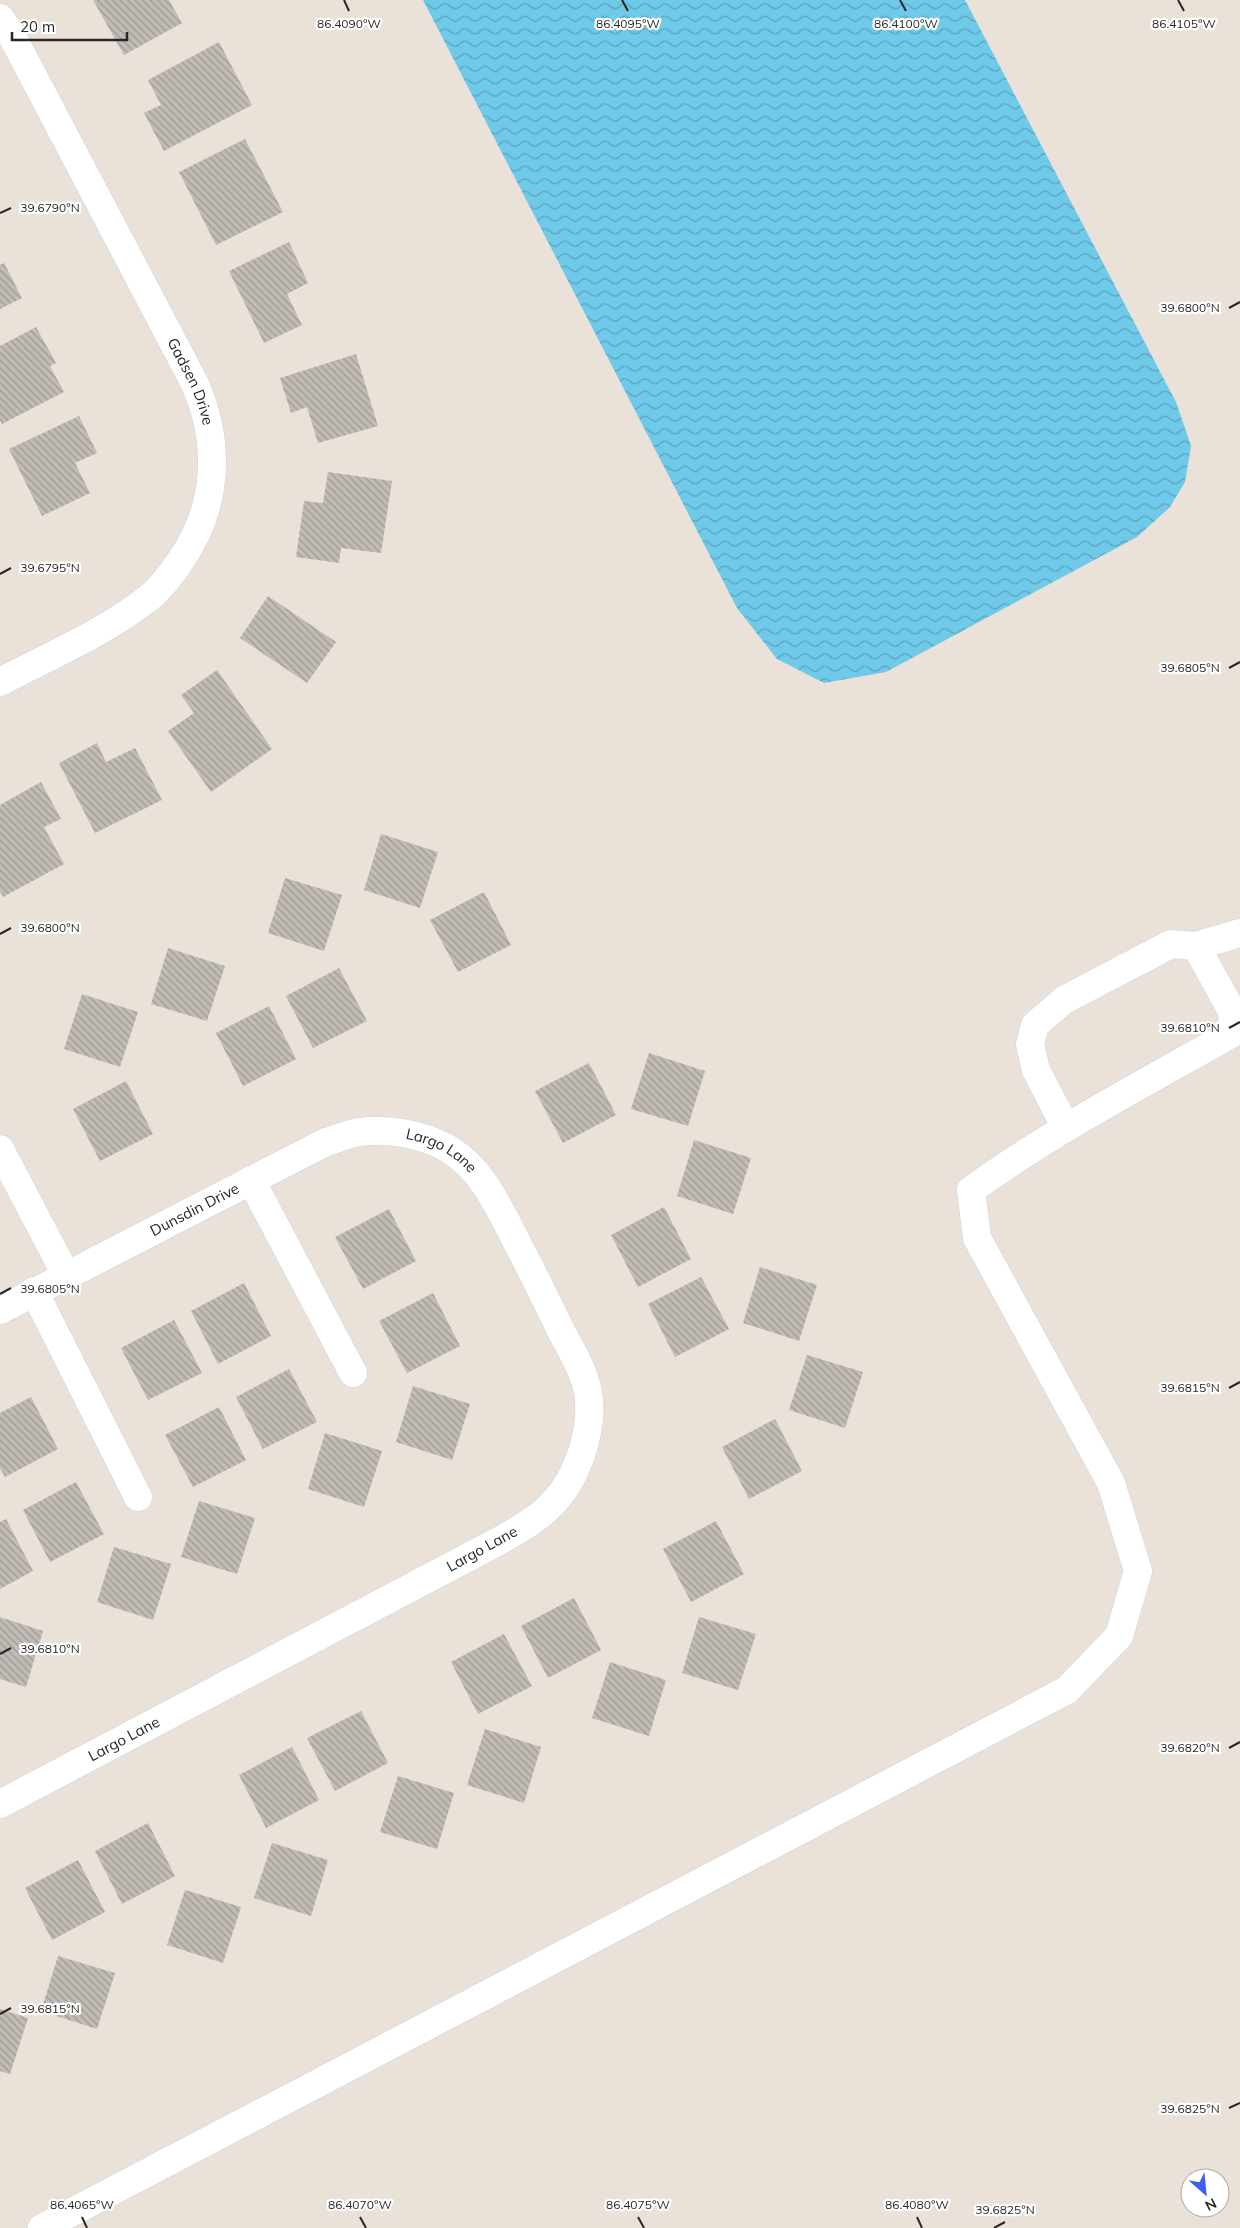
<svg xmlns="http://www.w3.org/2000/svg" width="1240" height="2228" viewBox="0 0 1240 2228" font-family="Mulish,sans-serif">
<style>
.water{fill:url(#water-waves)}
.building{fill:url(#building-back-hatch)}
.lines{fill:none;stroke-linecap:round;stroke-linejoin:round}
.minor-casing{stroke:#cfd2e0;stroke-width:29}
.minor{stroke:#fff;stroke-width:28}
.ticks{fill:none;stroke:#272727;stroke-width:2}
.labels{text-anchor:middle;stroke-width:4.5;stroke-linejoin:round;paint-order:stroke}
.street-label{font-size:15px;fill:#272727;stroke:#fff}
.ticks-label{font-size:12px;text-anchor:middle;fill:#272727;stroke:#fff;stroke-width:4.5;stroke-linejoin:round;paint-order:stroke}
</style>
<defs>
<pattern id="water-waves" width="16" height="10" patternUnits="userSpaceOnUse" patternTransform="scale(1.25)"><rect width="16" height="10" fill="#6fc9e9"/><path d="M0 5q4-4 8 0t8 0" fill="none" stroke="#5ba3bd"/></pattern>
<pattern id="building-back-hatch" width="6" height="6" patternUnits="userSpaceOnUse" patternTransform="scale(1.25)"><rect width="6" height="6" fill="#c2bcb6"/><path d="M-1 5l2 2M0 0l6 6M5-1l2 2" fill="none" stroke="#9e9994"/></pattern>
</defs>
<rect width="100%" height="100%" fill="#eae2d9"/>
<path class="water" d="M423 0H965L1176 402 1191 446 1185 482 1170 507 1137 537 886 672 824 683 777 659 737 608Z"/>
<path class="building" d="M93 0H169L182 23 124 55Z
M219 42 252 105 164 151 144 113 161 105 148 80Z
M245 139 283 212 216 245 179 172Z
M289 242 308 283 287 294 302 325 264 343 229 271Z
M4 263 22 298 0 309V265Z
M36 327 56 363 50 366 64 392 2 424 0 420V346Z
M356 354 378 426 318 443 307 407 291 413 280 378Z
M79 416 97 453 75 463 90 493 42 516 9 449Z
M328 472 392 481 381 553 341 548 339 563 296 557 304 501 323 503Z
M268 596 336 642 307 683 240 638Z
M217 670 272 749 211 792 168 731 194 713 181 695Z
M97 743 106 762 135 748 162 800 95 833 59 763Z
M41 782 61 819 44 827 64 864 3 897 0 891V805Z
M381 834 438 852 420 908 364 890Z
M285 878 342 895 324 951 268 933Z
M484 892 511 945 458 972 430 920Z
M168 948 225 966 207 1021 151 1004Z
M339 968 367 1021 313 1048 286 996Z
M82 994 138 1012 120 1067 64 1049Z
M269 1006 296 1059 243 1086 216 1033Z
M649 1053 705 1071 688 1126 631 1109Z
M589 1063 616 1115 563 1143 535 1091Z
M126 1081 153 1134 100 1161 73 1109Z
M694 1140 751 1158 733 1214 677 1196Z
M664 1207 691 1259 638 1287 611 1235Z
M389 1209 416 1261 363 1289 335 1237Z
M760 1267 817 1285 799 1341 743 1323Z
M701 1277 729 1329 675 1357 648 1304Z
M244 1283 271 1336 218 1364 191 1311Z
M433 1293 460 1346 407 1373 379 1321Z
M174 1320 202 1373 148 1400 121 1348Z
M807 1355 863 1372 845 1428 789 1410Z
M289 1369 317 1422 263 1449 236 1397Z
M413 1386 470 1404 452 1460 396 1442Z
M31 1397 58 1449 5 1477 0 1468V1413Z
M219 1407 246 1460 193 1487 165 1435Z
M775 1419 802 1471 749 1499 722 1447Z
M325 1433 382 1451 364 1507 308 1489Z
M76 1482 104 1534 50 1562 23 1510Z
M199 1501 255 1518 237 1574 181 1557Z
M6 1519 33 1571 0 1589V1522Z
M716 1521 744 1574 691 1602 663 1549Z
M114 1547 171 1564 153 1620 97 1602Z
M574 1598 601 1650 548 1678 521 1626Z
M0 1617 43 1631 26 1687 0 1679Z
M699 1617 756 1634 738 1690 682 1673Z
M504 1634 532 1686 478 1714 451 1662Z
M610 1662 666 1680 649 1736 592 1718Z
M361 1711 388 1763 335 1791 307 1738Z
M485 1729 541 1747 524 1803 467 1785Z
M292 1747 319 1800 266 1828 239 1775Z
M398 1776 454 1793 437 1849 380 1832Z
M148 1823 175 1876 122 1904 95 1851Z
M272 1843 328 1860 311 1916 254 1898Z
M78 1860 105 1912 52 1940 25 1888Z
M185 1890 241 1907 223 1963 167 1945Z
M58 1956 115 1973 97 2029 41 2011Z
M0 2009 28 2018 10 2074 0 2071Z"/>
<g class="lines">
<g class="minor-casing">
<g id="minor">
<path id="s1" d="M0 18 11 34 195 384C221 444 218 506 181 560 171 575 160 590 146 600 105 632 46 658 0 682"/>
<path d="M1196 946 1240 933"/>
<path d="M0 1149 66 1275"/>
<path d="M251 1180 353 1373"/>
<path d="M34 1291 138 1497"/>
<path id="s2" d="M0 1310 326 1142C337 1139 348 1134 359 1132 387 1128 422 1134 447 1148 487 1171 504 1220 525 1258 538 1283 550 1308 562 1333 572 1351 584 1371 588 1392 594 1428 578 1478 552 1504 537 1520 518 1530 499 1541L0 1804"/>
<path d="M42 2228 1067 1690 1119 1636 1138 1571 1111 1483 977 1238 971 1190C1053 1131 1143 1084 1231 1034L1233 1013 1196 946 1171 944 1064 1000 1035 1025 1030 1044 1036 1070 1066 1128"/>
</g>
</g>
<use href="#minor" class="minor"/>
</g>
<path class="ticks" d="M344 0 349 11M622 0 628 11M900 0 906 11M1178 0 1184 11M0 213 11 208M1229 308 1240 302M0 574 11 568M1229 668 1240 662M0 934 11 928M1229 1028 1240 1022M0 1294 11 1288M1229 1388 1240 1382M0 1654 11 1648M1229 1748 1240 1742M0 2014 11 2008M1229 2108 1240 2103M82 2217 87 2228M360 2217 366 2228M638 2217 644 2228M917 2217 922 2228M994 2228 1005 2222"/>
<g class="labels">
<g class="street-label">
<text dy="5" stroke="none"><textPath href="#s1" startOffset="411">Gadsen Drive</textPath></text>
<text dy="5" stroke="none"><textPath href="#s2" startOffset="488">Largo Lane</textPath></text>
<text dy="5" stroke="none"><textPath href="#s2" startOffset="219">Dunsdin Drive</textPath></text>
<text transform="translate(482 1549) rotate(-29)" y="5">Largo Lane</text>
<text transform="translate(124 1739) rotate(-28)" y="5">Largo Lane</text>
</g>
</g>
<g class="ticks-label">
<text x="349" y="28">86.4090°W</text>
<text x="628" y="28">86.4095°W</text>
<text x="906" y="28">86.4100°W</text>
<text x="1184" y="28">86.4105°W</text>
<text x="50" y="212">39.6790°N</text>
<text x="1190" y="312">39.6800°N</text>
<text x="50" y="572">39.6795°N</text>
<text x="1190" y="672">39.6805°N</text>
<text x="50" y="932">39.6800°N</text>
<text x="1190" y="1032">39.6810°N</text>
<text x="50" y="1293">39.6805°N</text>
<text x="1190" y="1392">39.6815°N</text>
<text x="50" y="1653">39.6810°N</text>
<text x="1190" y="1752">39.6820°N</text>
<text x="50" y="2013">39.6815°N</text>
<text x="1190" y="2113">39.6825°N</text>
<text x="82" y="2209">86.4065°W</text>
<text x="360" y="2209">86.4070°W</text>
<text x="638" y="2209">86.4075°W</text>
<text x="917" y="2209">86.4080°W</text>
<text x="1005" y="2214">39.6825°N</text>
</g>
<g transform="translate(1205 2193) rotate(153)"><circle r="24" fill="#ffffff" stroke="#a9a9a9"/>
<path d="M0-4L9 19L0 12L-9 19Z" fill="#3e60f2"/>
<text y="-8" font-size="14" font-weight="bold" text-anchor="middle" fill="#272727">N</text>
</g>
<path d="M12 32v8h115v-8" fill="none" stroke="#272727" stroke-width="2.5"/>
<text x="20" y="32" font-size="15" fill="#272727" stroke="#ffffff" stroke-width="4" paint-order="stroke">20 m</text>
</svg>
